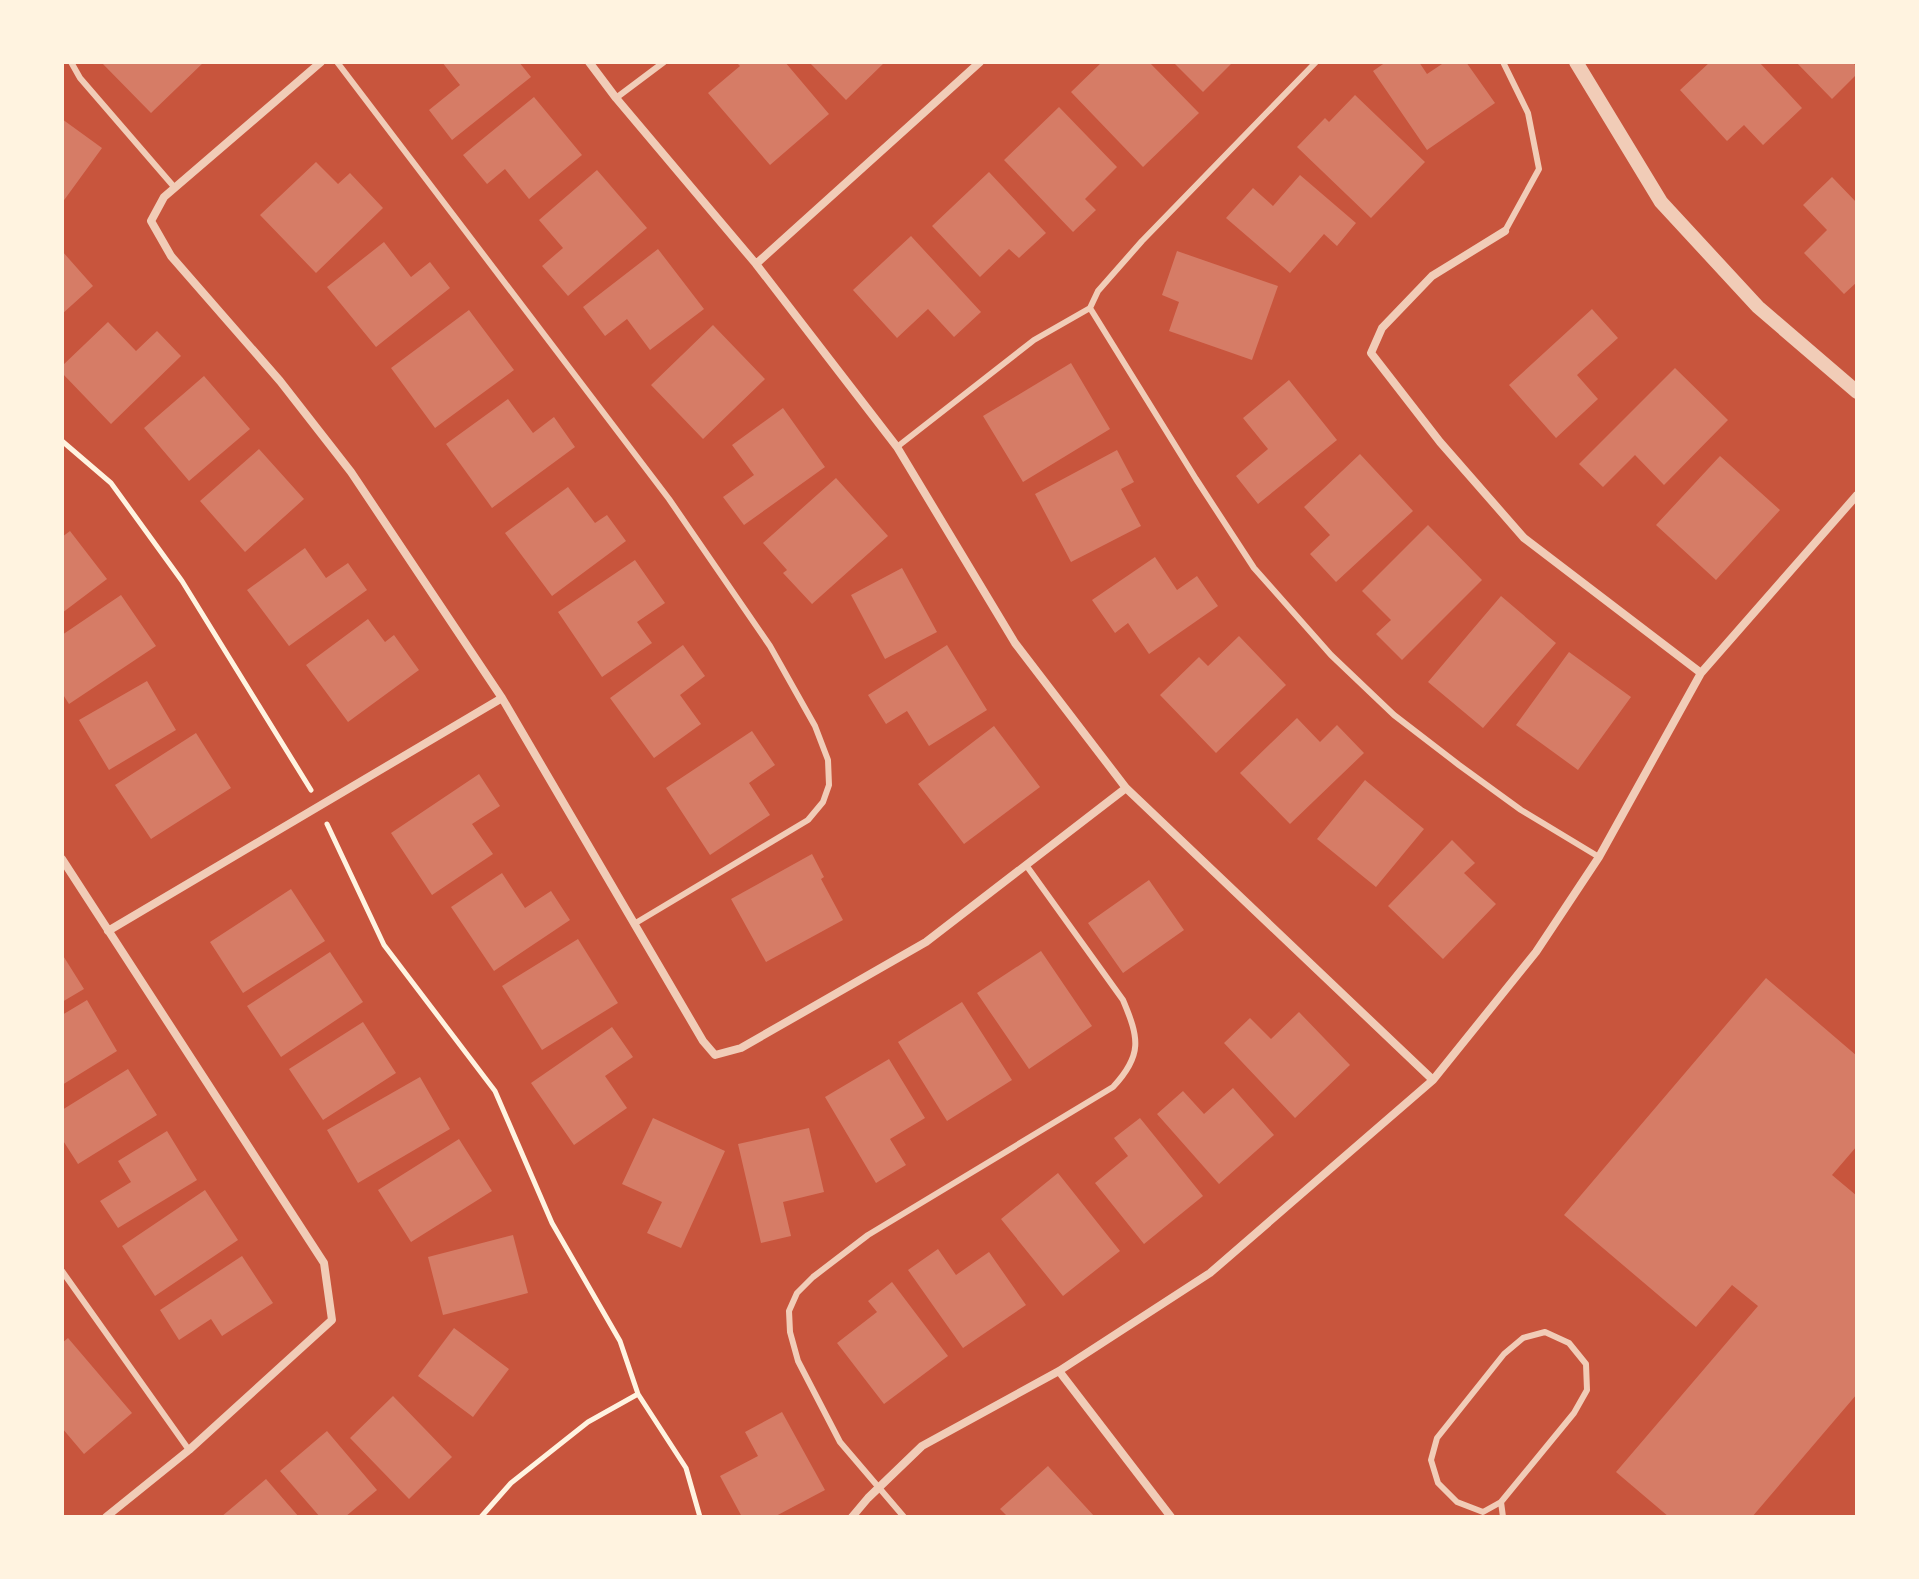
<svg xmlns="http://www.w3.org/2000/svg" width="1919" height="1579" viewBox="0 0 1919 1579" font-family="'PT Sans',sans-serif">
<style>
.building{fill:#d67c66}
.lines{fill:none;stroke-linecap:round;stroke-linejoin:round}
.path{stroke:#fff3e0;stroke-width:5}
.service{stroke:#f1ccb7;stroke-width:6}
.minor{stroke:#f1ccb7;stroke-width:8}
.tertiary{stroke:#f1ccb7;stroke-width:14}
</style>
<rect width="100%" height="100%" fill="#c8553d"/>
<path class="building" d="M101 62H204L151 113Z
M442 62H519L531 77 452 140 429 110 460 85Z
M736 62H785L829 114 770 165 708 93 740 66Z
M809 62H885L846 100Z
M1102 62H1149L1199 113 1143 167 1071 92Z
M1173 62H1233L1203 92Z
M1386 62H1419L1427 74 1445 62H1466L1495 103 1427 150 1373 71Z
M1710 62H1759L1802 108 1763 145 1744 125 1727 141 1680 90Z
M1796 62H1852L1857 67V74L1832 99Z
M1355 95 1425 162 1371 218 1297 147 1325 118 1329 122Z
M534 97 582 155 529 199 505 169 487 184 463 155Z
M1059 107 1117 167 1085 199 1096 210 1073 232 1004 160Z
M62 119 102 148 62 203Z
M316 162 338 184 350 173 383 208 316 273 260 215Z
M597 170 647 228 568 296 542 266 563 248 539 220Z
M989 172 1046 233 1019 258 1009 249 980 277 932 226Z
M1300 175 1356 223 1337 246 1324 234 1290 273 1226 218 1253 188 1273 206Z
M1832 177 1857 203V282L1844 294 1804 253 1827 230 1803 205Z
M911 236 981 312 954 337 928 309 897 338 853 290Z
M384 242 411 277 430 262 450 288 376 347 327 287Z
M658 249 704 309 650 350 627 319 605 336 583 307Z
M62 251 93 286 62 314Z
M1177 251 1278 286 1252 360 1169 331 1179 302 1162 295Z
M1592 309 1618 338 1577 375 1598 399 1556 438 1509 385Z
M469 310 514 370 435 428 391 368Z
M108 322 136 351 157 331 181 356 111 424 62 373V366Z
M713 325 765 379 703 439 651 385Z
M1071 363 1110 429 1023 482 983 416Z
M1675 368 1728 420 1664 485 1635 455 1603 487 1579 464Z
M204 376 250 429 189 481 144 428Z
M1289 380 1337 440 1258 504 1236 476 1268 449 1243 418Z
M508 399 533 433 554 417 575 447 492 508 446 444Z
M783 408 825 467 744 525 723 497 754 475 732 445Z
M259 449 304 499 245 552 200 501Z
M1117 450 1134 482 1121 489 1141 526 1071 562 1035 494Z
M1360 454 1413 511 1336 582 1310 554 1330 535 1304 507Z
M1720 456 1780 510 1716 580 1656 525Z
M836 478 888 536 812 604 783 573 787 570 763 543Z
M568 487 595 523 607 515 626 541 552 596 505 533Z
M1428 525 1482 580 1402 660 1376 634 1391 620 1362 591Z
M70 531 107 579 62 613V537Z
M305 548 326 578 348 563 367 590 289 646 247 590Z
M1155 557 1177 590 1197 576 1218 606 1149 654 1128 623 1115 633 1092 600Z
M635 560 665 603 637 622 652 643 602 677 558 612Z
M902 568 937 632 885 659 851 595Z
M121 595 156 646 69 704 62 693V635Z
M1501 596 1556 643 1483 728 1428 682Z
M368 619 385 642 394 635 419 670 348 722 306 665Z
M1239 636 1286 685 1216 753 1160 695 1199 657 1208 666Z
M683 645 705 676 680 695 701 724 654 758 610 698Z
M947 645 987 710 929 746 907 711 886 724 868 695Z
M1569 652 1631 697 1578 770 1516 725Z
M147 681 176 730 109 770 79 720Z
M1297 718 1320 742 1337 725 1364 753 1290 824 1240 773Z
M994 726 1040 787 964 844 918 784Z
M752 731 775 765 749 783 770 815 710 855 666 788Z
M196 733 231 788 151 839 115 785Z
M479 774 500 806 472 824 493 854 432 895 391 833Z
M1365 780 1424 829 1376 887 1317 839Z
M1452 840 1475 863 1464 873 1496 904 1443 959 1388 906Z
M812 854 824 877 821 879 843 920 766 962 731 899Z
M502 873 525 908 551 891 570 920 494 971 451 907Z
M1149 880 1184 930 1123 973 1088 923Z
M291 889 325 941 243 993 210 942Z
M578 939 618 1003 542 1050 502 986Z
M1041 951 1092 1026 1029 1069 977 993Z
M330 952 363 1002 281 1057 247 1006Z
M62 954 84 989 62 1002Z
M1766 978 1857 1056V1146L1832 1175 1857 1196V1394L1752 1517H1669L1616 1472 1758 1306 1732 1285 1696 1327 1564 1215Z
M87 1000 117 1051 62 1085V1015Z
M962 1002 1012 1080 947 1121 898 1042Z
M1299 1012 1350 1065 1295 1118 1224 1043 1250 1018 1271 1039Z
M363 1022 396 1073 323 1120 289 1069Z
M612 1027 633 1057 605 1076 627 1108 574 1145 531 1083Z
M889 1059 925 1118 890 1139 906 1165 876 1183 825 1097Z
M128 1069 157 1115 78 1164 62 1139V1110Z
M420 1077 450 1129 358 1183 327 1130Z
M1233 1088 1274 1135 1219 1184 1157 1114 1183 1091 1204 1114Z
M653 1118 725 1151 681 1248 647 1233 662 1202 622 1184Z
M1140 1118 1203 1196 1144 1244 1095 1183 1128 1156 1114 1138Z
M809 1128 824 1192 783 1202 791 1236 761 1243 738 1144Z
M167 1131 197 1180 118 1228 100 1201 131 1182 118 1161Z
M459 1139 492 1191 411 1242 378 1190Z
M1058 1173 1120 1251 1063 1296 1001 1219Z
M205 1190 238 1240 155 1296 122 1246Z
M513 1235 528 1293 443 1315 428 1257Z
M938 1249 956 1275 989 1252 1026 1305 963 1348 908 1270Z
M242 1256 273 1303 222 1336 211 1319 179 1340 160 1310Z
M892 1282 948 1356 884 1404 837 1343 877 1312 868 1301Z
M454 1328 509 1369 473 1417 418 1376Z
M68 1338 132 1413 84 1454 62 1428V1343Z
M393 1396 452 1457 409 1499 350 1438Z
M782 1412 825 1490 774 1517H742L720 1476 758 1456 745 1432Z
M327 1431 377 1490 345 1517H320L280 1471Z
M1048 1466 1095 1517H1008L1000 1509Z
M266 1479 299 1517H221Z"/>
<g class="lines">
<path class="path" d="M62 441 111 483 182 581 311 790
M327 824 384 945 495 1091 552 1223 620 1341 638 1394 588 1422 511 1483 481 1517
M638 1394 686 1468 700 1517"/>
<path class="service" d="M71 62 80 78 175 188
M337 62 669 499 770 646 815 726 828 760 829 785 823 802 808 820 634 924
M1316 62 1142 241 1098 291 1090 308 1196 479 1254 568 1331 655 1394 715 1459 765 1521 810 1599 857
M1503 62 1528 113 1539 169 1505 231
M616 98 664 62
M897 447 1034 340 1090 308
M62 1271 189 1450
M1501 1502 1483 1512 1457 1502 1438 1483 1431 1460 1437 1438 1504 1354 1523 1338 1545 1332 1569 1343 1586 1364 1587 1390 1574 1413 1501 1502 1503 1517
M904 1517 840 1442 798 1361 790 1332 789 1311 797 1293 813 1277 868 1235 1113 1087C1143 1055 1139 1038 1123 1000L1026 865"/>
<path class="minor" d="M321 62 164 197 151 221 171 256 280 381 351 472 502 698 703 1041 715 1055 741 1048 926 942 1126 788
M589 62 616 98 756 264 897 447 1015 643 1126 788 1433 1080
M1505 231 1432 276 1382 328 1371 353 1440 442 1524 538 1701 673
M756 264 980 62
M62 859 324 1263 332 1320 189 1450 106 1517
M108 931 502 698
M1059 1371 1171 1517
M852 1517 868 1498 922 1446 1059 1371 1210 1273 1433 1080 1536 952 1599 857 1701 673 1857 495"/>
<path class="tertiary" d="M1576 62 1661 202 1758 307 1857 392"/>
</g>
<rect width="1919" height="1579" fill="none" stroke="#fff3e0" stroke-width="128"/>
</svg>
